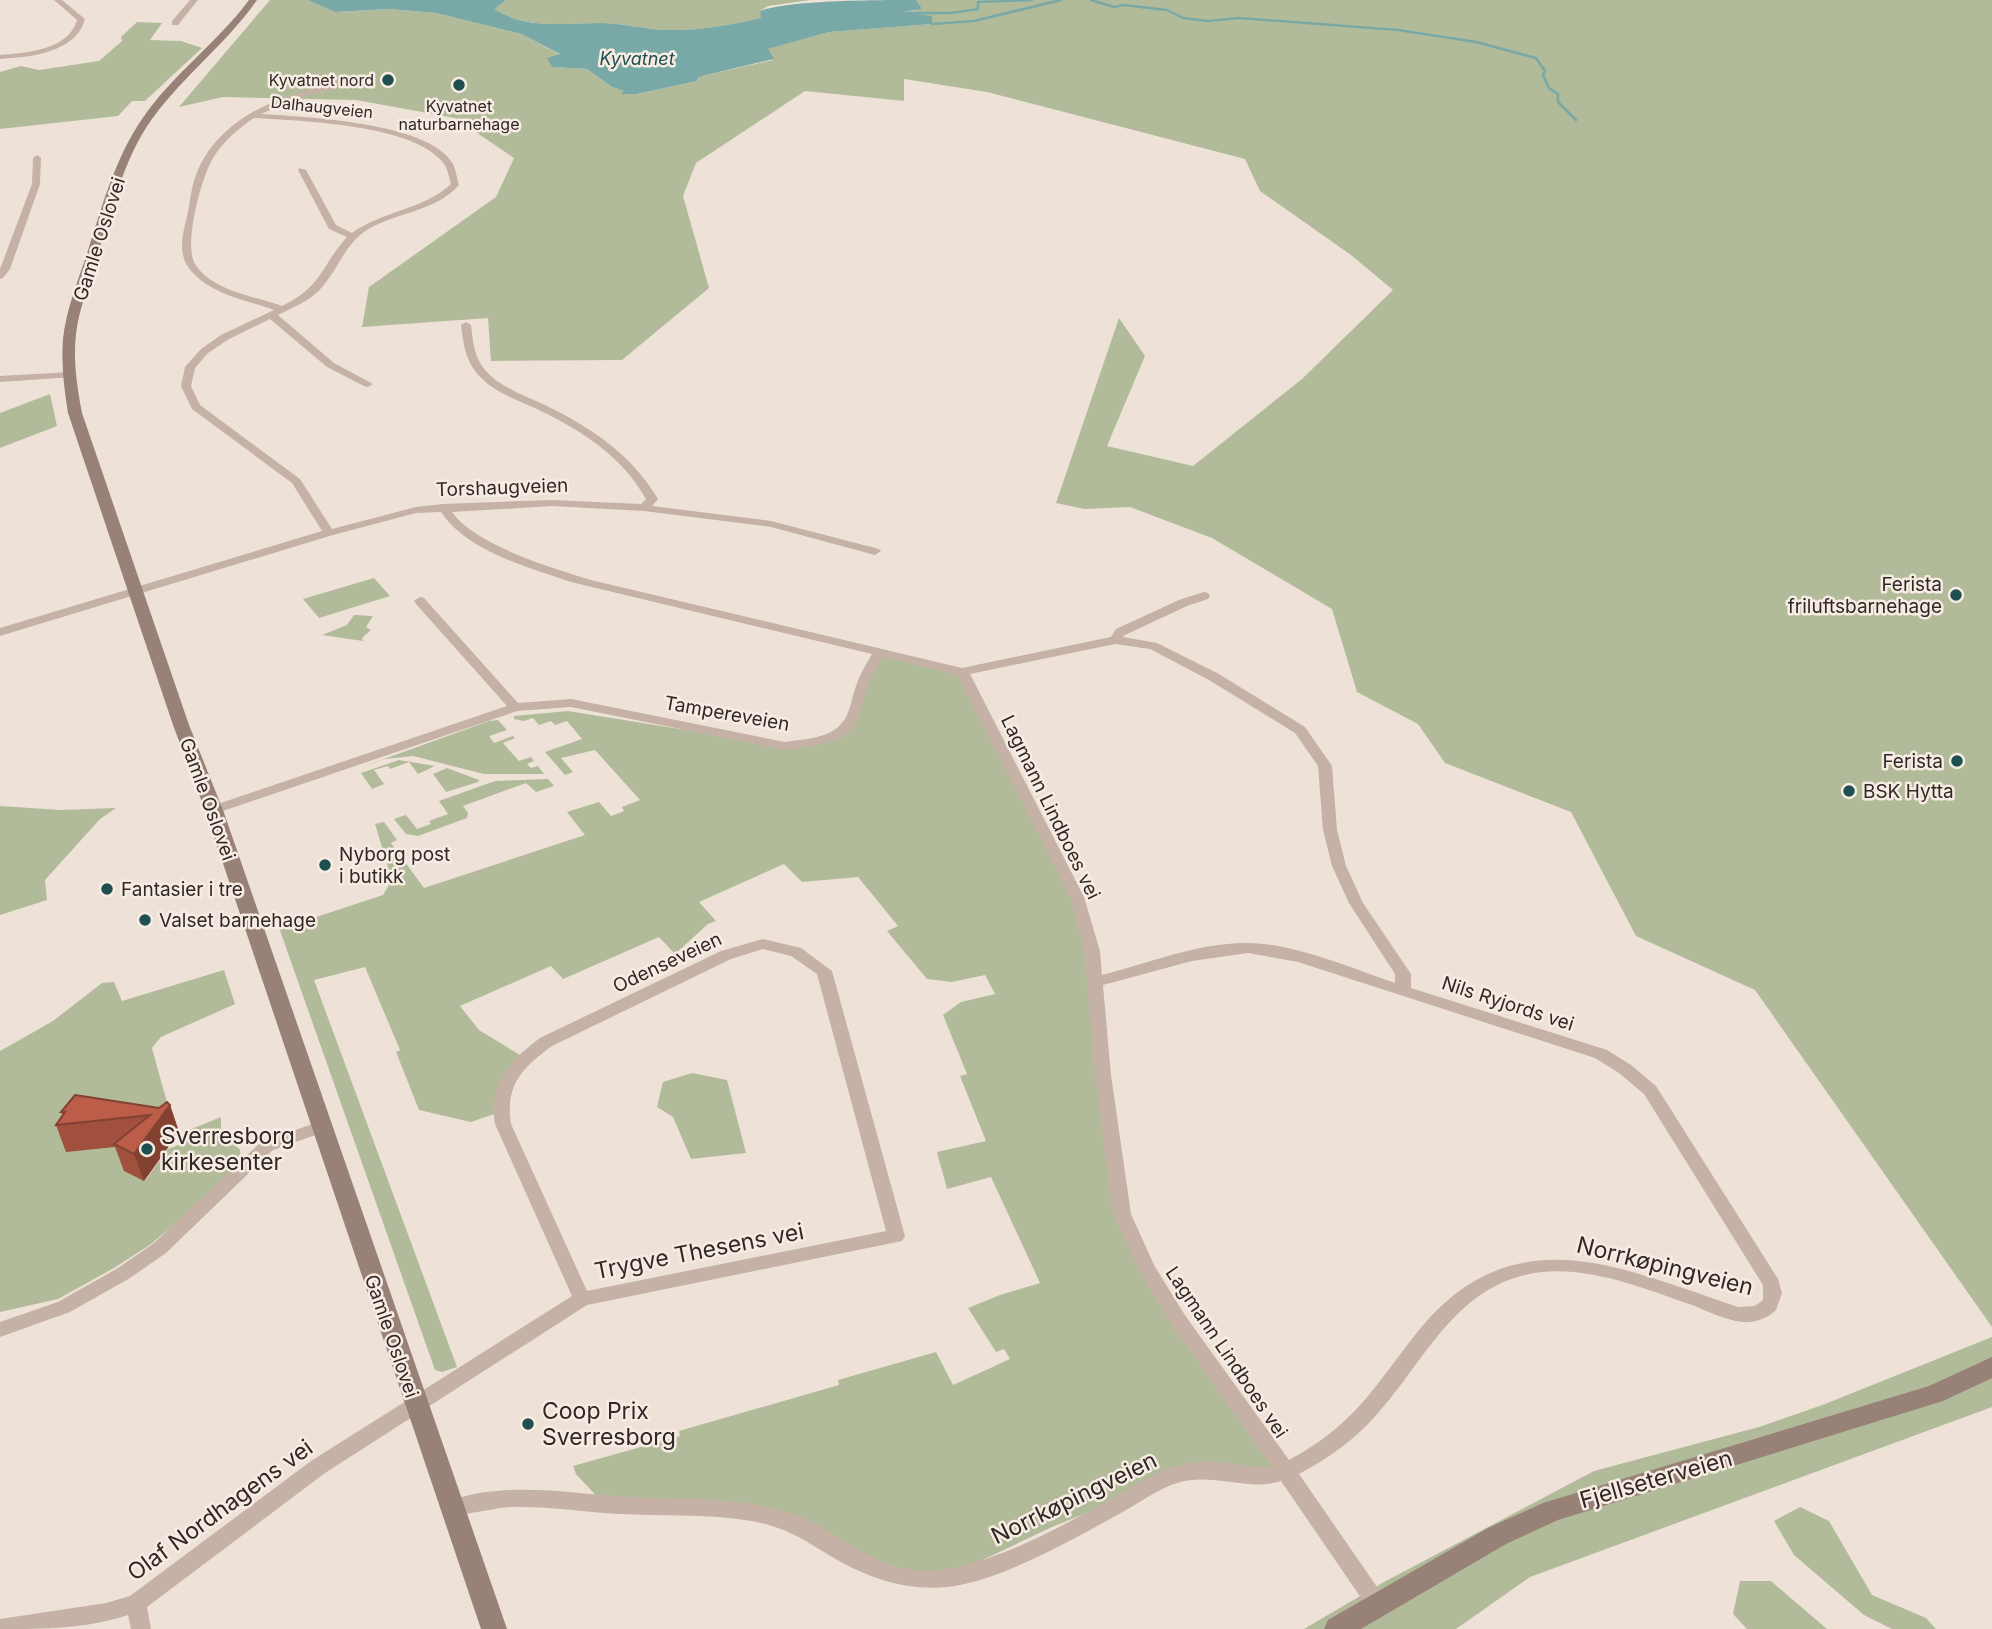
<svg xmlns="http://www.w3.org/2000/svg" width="1992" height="1629" viewBox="0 0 1992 1629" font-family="Inter,sans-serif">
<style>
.green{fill:#b2bb99}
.water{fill:#79a9a7}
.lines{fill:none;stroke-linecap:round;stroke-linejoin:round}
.stream{stroke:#79a9a7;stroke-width:2.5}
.street{fill:#c5b1a5;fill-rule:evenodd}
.secondary{fill:#988177;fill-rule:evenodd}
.wall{fill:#a1503e}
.shaded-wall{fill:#834132}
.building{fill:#bb5d48;stroke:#834132;stroke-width:2}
.poi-dot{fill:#1f4f4f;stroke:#f7ece3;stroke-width:2.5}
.labels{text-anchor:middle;stroke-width:5;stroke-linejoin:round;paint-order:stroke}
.far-poi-label{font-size:16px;fill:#312826;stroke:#f7ece3;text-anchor:end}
.far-street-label{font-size:16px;fill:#312826;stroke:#f7ece3}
.far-water-label{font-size:18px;font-style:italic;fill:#1f4f4f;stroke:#f7ece3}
.street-label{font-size:19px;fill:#312826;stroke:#f7ece3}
.poi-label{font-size:19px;fill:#312826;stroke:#f7ece3;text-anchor:start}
.near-poi-label{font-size:23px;fill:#312826;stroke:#f7ece3;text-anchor:start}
.near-street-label{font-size:23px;fill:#312826;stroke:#f7ece3}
</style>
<rect width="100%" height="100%" fill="#eee2d8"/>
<path class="green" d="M270 0H308L336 12 389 9 436 13 521 34 559 54 552 67 587 69 612 87 625 91 622 94H637L697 81V78L702 76 773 60 767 49 829 32 932 24 902 12 918 10 916 0H1992V1327L1755 990 1636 936 1571 812 1445 763 1418 724 1357 692 1332 609 1212 538 1130 507 1085 509 1056 503 1119 318 1145 356 1107 446 1193 466 1302 379 1393 290 1351 255 1260 191 1245 159 987 92 904 79V101L805 91 696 163 683 196 709 288 622 360 491 361 488 318 362 327 369 287 496 197 514 158 455 118 356 100 223 97 179 107Z
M506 0H810L768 6 760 11 762 18C730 25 698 31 665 30 643 29 622 23 600 23 565 23 525 30 495 9Z
M137 22 162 23 150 40 181 41 202 48 145 101H132L118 116 0 129V72L21 66 39 70 99 61 122 41 121 37Z
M50 394 57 426 0 448V413Z
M374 578 390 596 319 618 303 599Z
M354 615 373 616 366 627 371 630 362 638 363 641 322 635 347 625Z
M879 653 962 672 1077 897 1127 1226 1286 1471 1186 1472 1052 1527 970 1566 905 1576 742 1511 603 1503 576 1474 573 1466 680 1436 679 1431 839 1385 838 1380 936 1352 953 1385 1010 1359 1004 1349 996 1352 968 1308 1000 1295 1040 1283 991 1177 947 1189 937 1152 986 1141 960 1076 967 1074 943 1015 961 1002 995 994 985 975 952 982 927 979 887 931 898 926 858 877 802 882 784 864 699 902 716 921 708 924 675 954 659 937 563 979 551 966 460 1006 479 1030 525 1058 500 1112 471 1122 419 1110 396 1052 400 1050 365 967 314 980 457 1367 442 1372 435 1370 277 922 290 918 304 921 383 895 392 880 375 824 384 822 397 840 391 843 424 888 585 835 567 812 599 802 611 816 624 811 622 807 640 800 595 750 561 758 573 772 565 775 545 752 582 739 567 721 555 725 551 721 539 725 533 718 524 721 514 719V716L568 711 785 746 842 733Z
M498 720 507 730 489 736 494 743 513 736 515 738 503 743 519 761 531 757 534 761 527 764 531 768 538 766 544 774H484L413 756 385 759 359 768 489 721Z
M399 760 435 766 418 774 409 762 390 769 388 766 374 770 384 784 372 789 361 773Z
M447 768 479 780 478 782 446 792 433 774Z
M548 779 554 786 536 792 526 783 463 806 468 813 467 818 418 836 406 834 394 819 406 815 417 829 431 824 429 821 448 814 439 801 495 781Z
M0 806 61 810 116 808 100 819 45 880 47 900 0 915Z
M224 970 235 1004 161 1037 152 1048 168 1106 163 1119 87 1122 65 1151 119 1146 125 1171 145 1181 168 1149 193 1139 189 1130 221 1117V1129L240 1150 241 1160 204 1199 151 1244 114 1268 58 1299 0 1312V1051L53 1021 102 983 114 982 122 1001Z
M692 1073 727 1080 746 1153 691 1159 673 1117 657 1107 663 1082Z
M1992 1337V1407L1530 1577 1456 1629H1304L1384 1582 1594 1471 1759 1427 1825 1404Z
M1800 1507 1829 1521 1872 1595 1926 1618 1936 1629H1892L1864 1615 1794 1555 1774 1521Z
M1740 1581H1771L1827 1629H1747L1733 1614Z"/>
<path class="water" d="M308 0H506L495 9C525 30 566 23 600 23 622 23 643 29 665 30 697 31 730 25 761 18L760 11C788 0 880 0 916 0L922 9 902 12 932 16V24L829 32 768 49 774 59 702 76 697 78V81L637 94H621L624 91 612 87 587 69 552 67 547 58 560 54 521 34 436 13 389 9 335 12Z"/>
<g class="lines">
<path class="stream" d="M1091 0 1114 7 1123 5 1167 10 1183 18 1208 21 1239 18 1398 30 1476 42 1536 58 1545 71 1543 75 1549 88 1558 94V102L1576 120
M904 13H951L978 9V2L1032 0
M932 24 974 21 1061 0"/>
<path class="street" d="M54 0H62L85 19C76 53 30 57 0 59V55C26 53 69 50 77 20Z
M190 0H198L178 25H172V21Z
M343 82H346V86L304 96 261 114C305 117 430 122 453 164 456 170 457 179 459 185 435 212 396 212 367 230 346 243 339 267 323 286 312 300 294 307 278 315L334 363 373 384 368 387 364 386 327 367 270 319 229 339 208 353 195 368 191 386 200 405 300 479 332 529 416 507 443 504 552 500 641 504 646 499C622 456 582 431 539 410 517 400 490 391 475 371 465 357 463 342 461 325L466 322 471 325C473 341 474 358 486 371 501 388 526 396 547 406 592 428 632 455 658 499L652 506 771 521 879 549 881 551 875 555 771 527 644 511 552 506 452 512C476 546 555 569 595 581L962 668 1111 637 1116 629 1179 600 1204 592 1208 593 1210 596 1208 599 1187 606 1125 635 1123 637 1157 643 1219 674 1305 727 1332 766 1337 830 1346 866 1363 903 1411 974V988L1607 1050 1631 1065 1656 1086 1778 1279 1782 1293 1776 1310C1767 1319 1754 1323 1742 1322 1725 1320 1707 1311 1692 1305 1645 1289 1593 1267 1542 1272 1458 1281 1427 1358 1378 1413 1356 1439 1329 1458 1299 1474L1384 1597 1387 1604 1384 1611 1377 1613 1370 1611 1281 1481C1247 1492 1214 1472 1177 1483 1158 1489 1139 1503 1121 1513 1075 1538 999 1582 947 1587 911 1591 873 1580 841 1562 806 1542 788 1526 745 1520 703 1514 661 1516 619 1514 584 1512 548 1506 513 1507 498 1507 456 1518 446 1514L443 1508 446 1502C505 1480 569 1494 630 1497 685 1500 740 1496 793 1514 839 1531 875 1572 929 1571 1000 1568 1098 1505 1161 1471 1181 1464 1201 1460 1222 1462 1239 1464 1254 1469 1272 1467L1171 1324 1138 1268 1113 1214 1095 1075 1084 951 1070 897 957 675 883 657C877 667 872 676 868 687 861 706 860 728 839 738 823 746 803 747 785 750L571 707 517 711 214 814 209 813 207 810 209 807 507 706 416 604 414 601 420 597 424 598 518 703 571 699 785 742C803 739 828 739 841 724 850 715 851 700 855 689 859 676 865 666 872 654L571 582C528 567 468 552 441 512L416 513 333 535 0 636V628L322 531 292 483 192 409 181 386 185 367 201 349 221 335 274 310C246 300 213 295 192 272 177 256 182 236 187 217 190 203 191 188 196 175 219 115 285 93 343 82ZM254 118C300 121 416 124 444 164 448 169 449 178 451 184 423 210 382 211 352 233L336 225 306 170 299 168 298 170 329 229 347 237C320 267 323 286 282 306 254 296 212 291 195 264 183 245 202 173 215 155 225 140 239 128 254 118ZM1115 644 1150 649 1209 680 1295 733 1318 766 1323 830 1332 866 1349 903 1395 974V983C1351 968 1296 944 1249 943 1200 942 1149 963 1102 975L1100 951 1084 897 970 674ZM1248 953 1298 962 1595 1058 1619 1073 1644 1094 1763 1285V1300L1755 1306 1738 1307C1618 1267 1511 1213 1415 1335 1372 1390 1354 1425 1289 1460L1184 1314 1154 1265 1131 1214 1111 1075 1103 985 1192 961Z
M37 155 41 158 40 184 10 269 3 278 0 279V269L32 184 33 158Z
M70 372 75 375 74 377 0 382V376Z
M763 939 801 948 832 971 905 1236 902 1241 587 1305 325 1473 147 1607 151 1629H131L128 1615C86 1629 44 1629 0 1629V1619L106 1603 130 1596 311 1461 572 1296 495 1124C488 1085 510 1060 540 1038L721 951ZM763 949 791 956 817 974 886 1231 587 1291 511 1124C505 1085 522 1068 552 1046L731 959Z
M321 1121 327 1123 329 1127 327 1131 273 1150 166 1253 130 1278 70 1312 0 1337V1322L58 1302 118 1268 154 1243 261 1142Z"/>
<path class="secondary" d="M249 0H257C226 44 183 76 152 119 123 159 112 211 97 257 90 282 79 308 76 334 73 360 77 387 82 413L189 725 223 810 507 1629H481L205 810 173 725 68 413C64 388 61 364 63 339 66 311 77 283 86 257 101 210 114 160 142 119 172 75 217 43 249 0Z
M1992 1357V1378L1943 1401 1558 1520 1506 1544 1361 1629H1324L1328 1620 1488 1528 1543 1503 1929 1386Z"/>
</g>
<path class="wall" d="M170 1105 179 1132 144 1181 124 1171 115 1147 66 1152 56 1125 63 1116 61 1112 159 1108Z"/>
<path class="shaded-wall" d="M170 1105 179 1132 144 1181 134 1154Z"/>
<path class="building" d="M75 1095 159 1108 167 1102 170 1105 134 1154 114 1144 150 1115 56 1125 65 1112H61Z"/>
<g class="poi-dot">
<circle cx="388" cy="80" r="7"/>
<circle cx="459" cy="85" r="7"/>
<circle cx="1956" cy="595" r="7"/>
<circle cx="1957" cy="761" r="7"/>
<circle cx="1849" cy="791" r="7"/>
<circle cx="325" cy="865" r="7"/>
<circle cx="107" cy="889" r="7"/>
<circle cx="145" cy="920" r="7"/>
<circle cx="147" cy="1149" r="7"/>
<circle cx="528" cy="1424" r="7"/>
</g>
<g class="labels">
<g class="far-poi-label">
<text x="374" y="86">Kyvatnet nord</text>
<text x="459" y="112" text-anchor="middle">Kyvatnet<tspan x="459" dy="18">naturbarnehage</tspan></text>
</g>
<g class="far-street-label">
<text transform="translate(322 107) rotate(6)" y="6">Dalhaugveien</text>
</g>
<g class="far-water-label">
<text x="637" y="65">Kyvatnet</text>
</g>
<g class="street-label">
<text transform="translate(99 239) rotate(-72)" y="7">Gamle Oslovei</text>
<text transform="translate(502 487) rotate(-2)" y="7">Torshaugveien</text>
<text transform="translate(727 713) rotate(10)" y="7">Tampereveien</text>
<text transform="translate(208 799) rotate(70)" y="7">Gamle Oslovei</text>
<text transform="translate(1051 807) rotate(64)" y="7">Lagmann Lindboes vei</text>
<text transform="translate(667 962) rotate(-25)" y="7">Odenseveien</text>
<text transform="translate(1508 1003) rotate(18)" y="7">Nils Ryjords vei</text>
<text transform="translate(392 1336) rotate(71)" y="7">Gamle Oslovei</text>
<text transform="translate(1227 1352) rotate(56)" y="7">Lagmann Lindboes vei</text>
</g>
<g class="poi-label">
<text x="1942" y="591" text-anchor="end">Ferista<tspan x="1942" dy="22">friluftsbarnehage</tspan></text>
<text x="1943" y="768" text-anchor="end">Ferista</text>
<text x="1863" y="798">BSK Hytta</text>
<text x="339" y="861">Nyborg post<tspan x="339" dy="22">i butikk</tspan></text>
<text x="121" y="896">Fantasier i tre</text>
<text x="159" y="927">Valset barnehage</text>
</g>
<g class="near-poi-label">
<text x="161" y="1144">Sverresborg<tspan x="161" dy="26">kirkesenter</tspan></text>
<text x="542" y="1419">Coop Prix<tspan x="542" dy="26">Sverresborg</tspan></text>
</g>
<g class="near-street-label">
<text transform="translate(699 1251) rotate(-11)" y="8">Trygve Thesens vei</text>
<text transform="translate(1665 1266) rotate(14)" y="8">Norrkøpingveien</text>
<text transform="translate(1656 1479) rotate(-16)" y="8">Fjellseterveien</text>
<text transform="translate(1074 1498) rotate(-26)" y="8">Norrkøpingveien</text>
<text transform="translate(220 1510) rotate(-36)" y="8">Olaf Nordhagens vei</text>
</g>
</g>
</svg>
